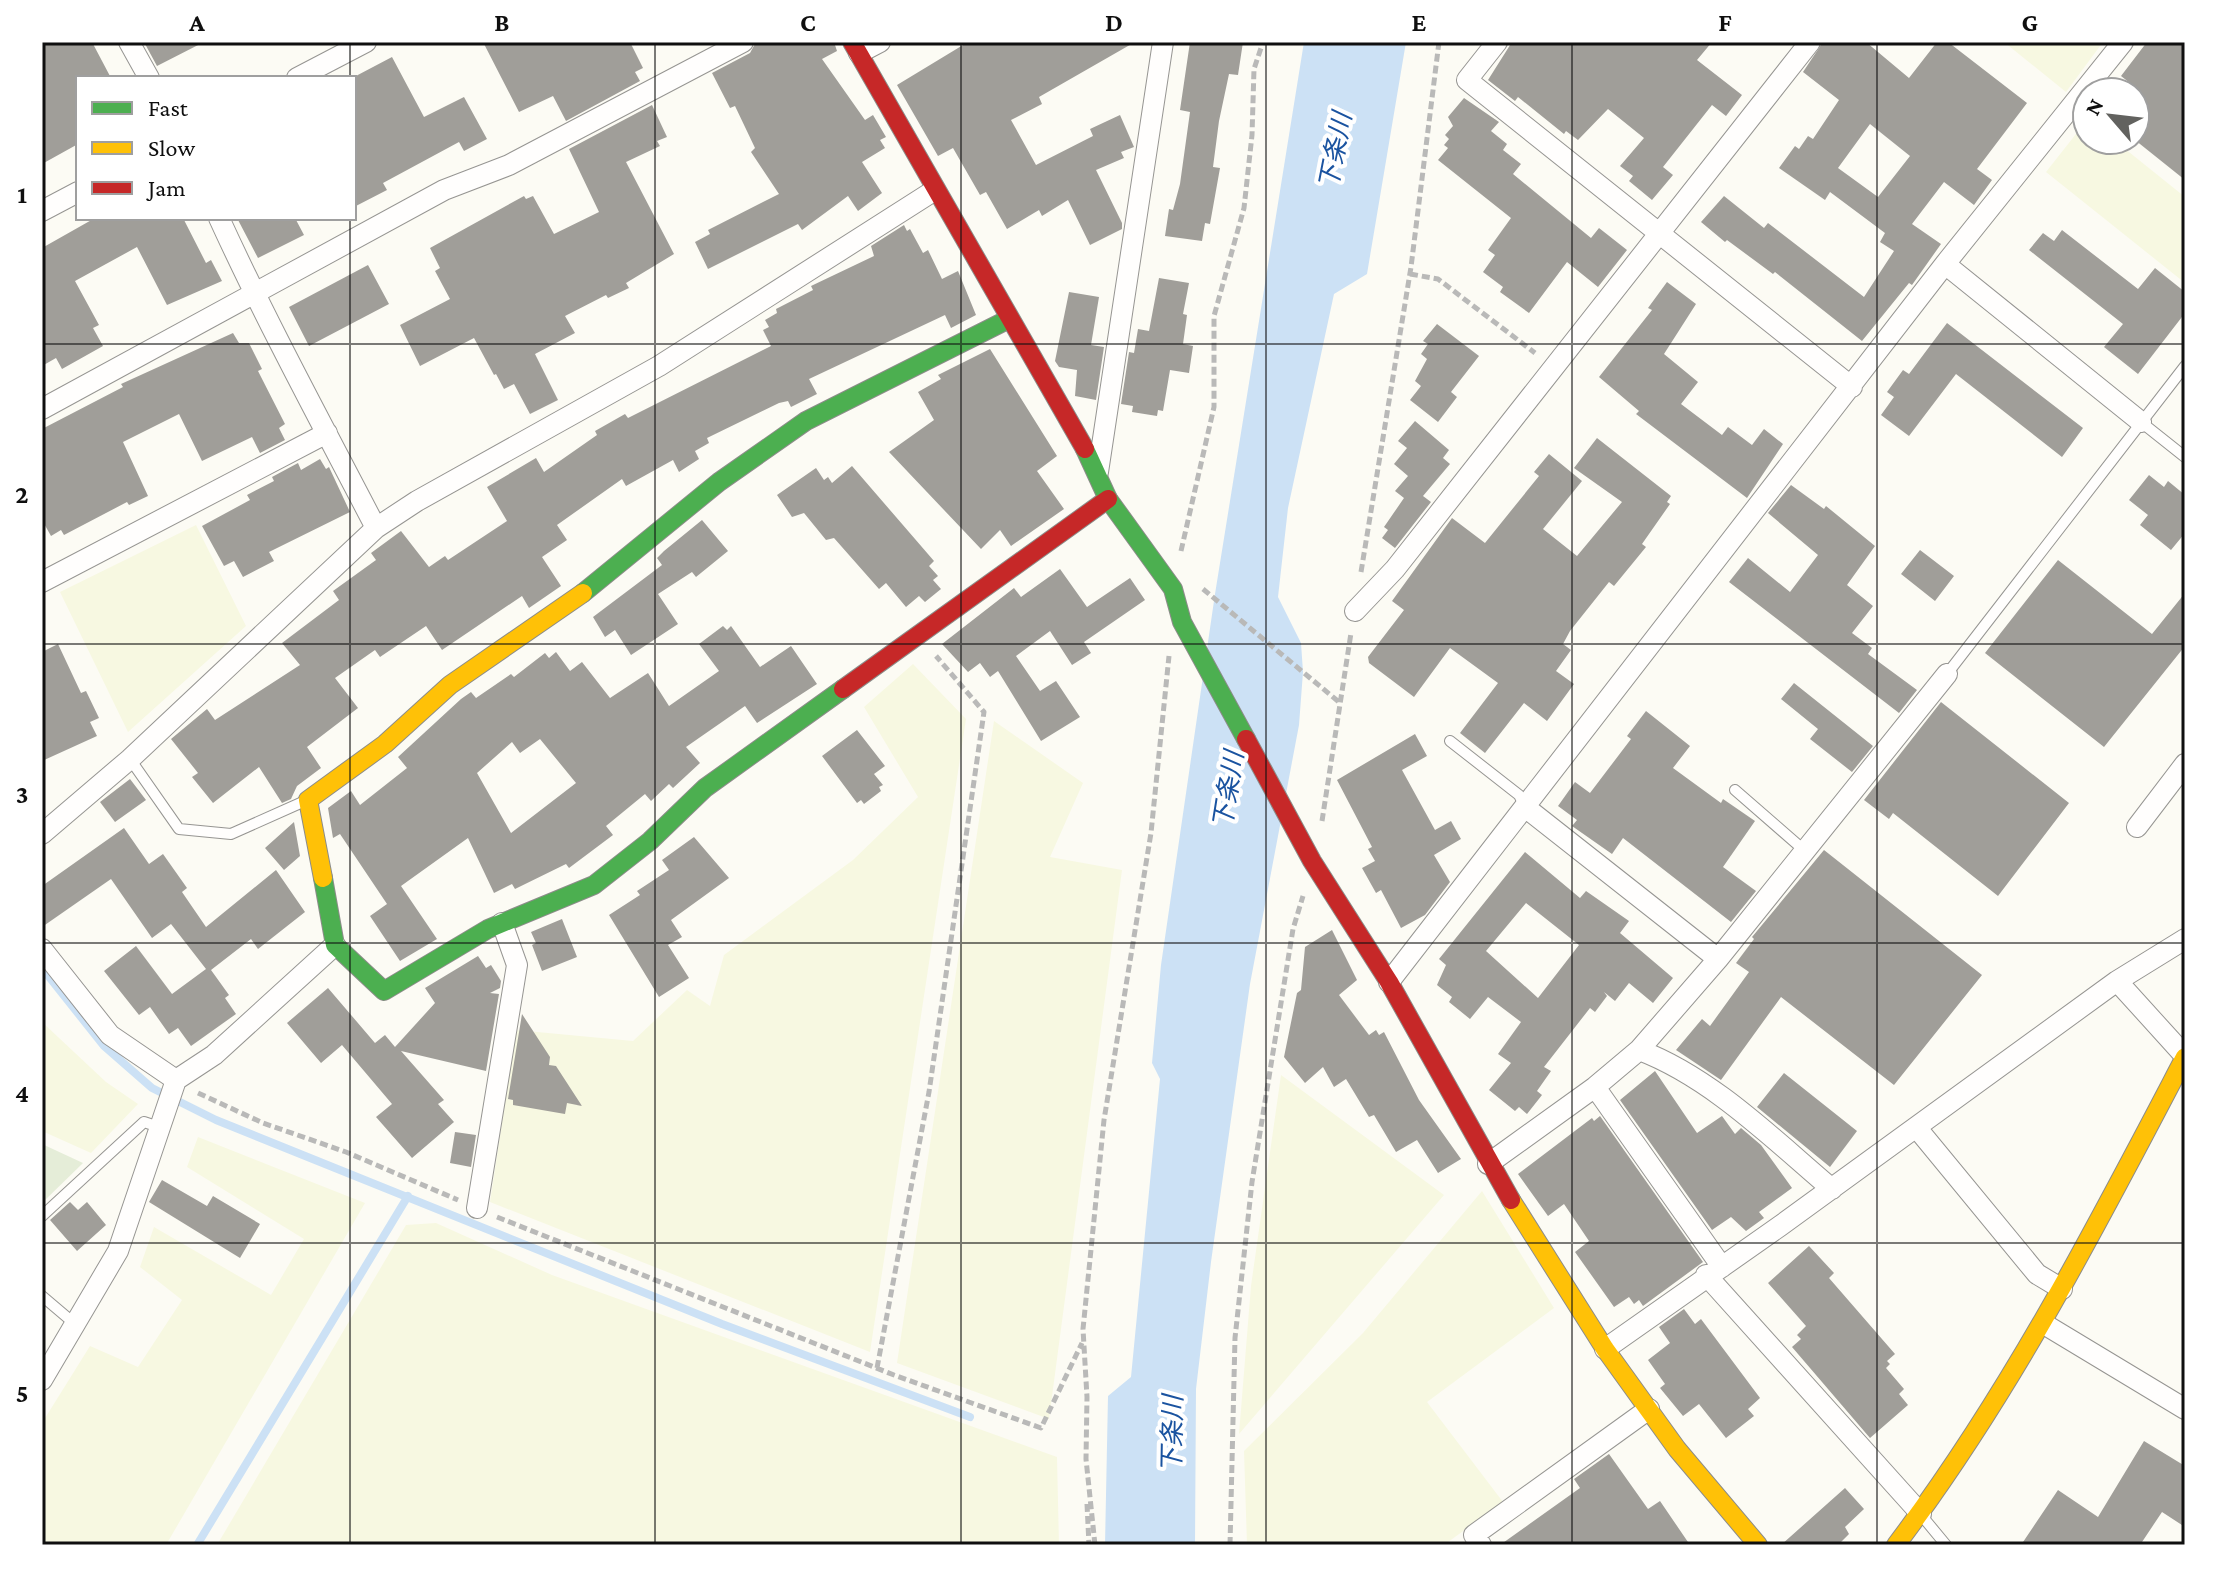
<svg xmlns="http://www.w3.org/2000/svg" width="2227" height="1587" viewBox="0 0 2227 1587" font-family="'Crimson Pro','Noto Sans JP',serif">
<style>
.farmland{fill:#f7f8e1}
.cemetery{fill:#e5edd8}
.water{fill:#cce1f5}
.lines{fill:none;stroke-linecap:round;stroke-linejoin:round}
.stream{stroke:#cce1f5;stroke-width:8}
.building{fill:#a09e99;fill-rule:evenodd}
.lane-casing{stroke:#969592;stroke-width:12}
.street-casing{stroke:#969592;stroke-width:22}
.fast-casing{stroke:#8c8c89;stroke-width:20}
.slow-casing{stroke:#8c8c89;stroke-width:20}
.jam-casing{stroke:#8c8c89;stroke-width:20}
.path{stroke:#b9b9b8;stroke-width:5;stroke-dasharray:8 4;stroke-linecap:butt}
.lane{stroke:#fffefd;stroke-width:10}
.street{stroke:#fffefd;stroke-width:20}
.fast{stroke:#4caf50;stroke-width:18}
.slow{stroke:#ffc107;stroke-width:18}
.jam{stroke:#c62828;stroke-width:18}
.grid{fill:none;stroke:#0f0f0f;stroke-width:2;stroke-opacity:0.55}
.labels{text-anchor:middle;stroke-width:8;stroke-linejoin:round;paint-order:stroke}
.water-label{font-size:26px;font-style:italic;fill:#1a53a0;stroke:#fff}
.neatline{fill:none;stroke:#0f0f0f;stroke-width:3}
.grid-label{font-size:26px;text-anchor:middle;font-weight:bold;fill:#0f0f0f}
</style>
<rect width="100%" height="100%" fill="#fcfbf4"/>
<path class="farmland" d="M2004 42H2103L2066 92Z
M2087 120V140H2114L2185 197V283L2046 172Z
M196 525 246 626 128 732 60 592Z
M913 664 966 719 870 1352 490 1202 516 1030 633 1041 687 990 710 1006 724 955 853 860 918 797 864 707Z
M994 721 1083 783 1050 857 1122 870 1049 1419 897 1363Z
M42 1022 106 1082 138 1104 91 1153 42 1131Z
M1281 1075 1444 1195 1239 1434 1251 1286Z
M198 1137 365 1203 166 1545H42V1423L90 1346 138 1367 182 1300 140 1267 154 1227 271 1295 304 1239 187 1167Z
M1482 1191 1554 1308 1427 1402 1503 1502 1444 1545H1247L1244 1451 1363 1333Z
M436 1223 552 1275 1057 1457 1059 1545H217L406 1225Z"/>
<path class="cemetery" d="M42 1144 83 1163 42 1203Z"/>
<path class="water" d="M1304 42H1406L1367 274 1334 294 1288 508 1278 597 1301 643 1303 672 1299 725 1250 984 1211 1262 1196 1389 1195 1545H1105L1108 1396 1131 1377 1160 1079 1152 1063 1161 965 1215 594Z"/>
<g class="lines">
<path class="stream" d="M42 968 104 1046 152 1088 216 1120 722 1324 970 1417
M197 1545 408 1196"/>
</g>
<path class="building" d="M42 42H92L111 78H78V144L42 164Z
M144 42H204L157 66Z
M483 42H630L643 68 635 72 640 81 566 121 553 96 519 112Z
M756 42H834L837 51 822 59 865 120 873 115 886 137 880 140 885 148 862 162 882 193 858 211 848 196 802 230 798 224 708 269 695 242 710 234 708 230 779 194 751 152 755 148 735 106 730 108 712 73 750 53Z
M968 42H1135L1039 97 1042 104 1011 120 1036 165 1093 136 1090 129 1120 115 1134 147 1121 152 1124 158 1096 170 1122 223V229L1090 245 1068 200 1042 216 1039 210 1007 229 986 192 980 195 953 148 938 156 897 85Z
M1190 42H1243L1238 75 1229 74 1219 121 1213 167 1220 168 1210 224 1205 223 1202 241 1165 236 1169 209 1173 210 1180 184 1190 112 1180 110Z
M1512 42H1712L1697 60 1742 95 1726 116 1712 105 1663 167 1673 175 1652 200 1629 181 1633 176 1620 166 1644 138 1608 109 1578 140 1566 131 1564 134 1518 97 1515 101 1488 80Z
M1823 42H1866L1909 78 1937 42H1948L2027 103 1977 169 1992 180 1974 205 1944 182 1912 224 1941 244 1912 285 1909 283 1862 341 1775 272 1773 274 1727 240 1725 242 1701 222 1724 196 1764 228 1768 223 1864 297 1894 251 1880 242 1885 233 1830 192 1825 200 1779 168 1795 146 1799 149 1808 136 1813 139 1839 100 1803 72ZM1870 124 1910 156 1878 197 1838 168Z
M2147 42H2185V180L2135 140V87L2121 76Z
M392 57 424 117 464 97 487 139 464 151 459 142 383 183 387 190 354 207V77Z
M1464 98 1499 122 1491 131 1507 144 1503 150 1521 164 1513 174 1591 238 1599 228 1627 250 1598 287 1567 262 1529 313 1500 292 1503 287 1483 272 1495 255 1488 250 1511 218 1438 160 1448 148 1444 145 1449 139 1445 135 1453 126 1448 117Z
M652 105 667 137 657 141 660 146 626 162 674 254 626 283 629 288 608 298 606 295 565 316 575 333 535 354 558 400 530 414 514 384 504 389 496 374 494 375 474 338 420 366 400 325 450 299 435 271 440 268 430 248 524 196 526 199 533 196 554 234 599 212 569 149Z
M95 218H183L206 263 211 260 222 281 167 305 137 247 75 281 99 325 93 328 103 346 62 369 56 358 42 366V248Z
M237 218H295L304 235 258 258Z
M904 225 907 231 910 229 923 253 928 250 942 279 958 271 976 315 951 328 945 315 809 379 817 394 791 407 788 401 779 403 707 438 709 443 695 451 699 459 679 472 673 460 626 486 622 479 557 525 567 540 542 557 561 586 529 608 522 596 442 650 426 626 380 657 375 650 335 678 358 708 307 747 321 768 297 786 291 799 282 803 259 767 213 803 192 777 198 773 171 739 207 709 215 720 300 665 282 643 339 600 333 591 376 560 371 553 401 531 429 567 445 556 448 560 507 521 487 487 536 458 544 472 597 435 595 431 625 414 628 418 771 346 763 330 769 327 765 320 777 313 776 309 813 290 811 286 874 256 871 246Z
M2062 230 2138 289 2155 268 2185 292V313L2138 374 2104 347 2123 324 2029 250 2043 233 2054 241Z
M368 265 389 304 309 346 289 307Z
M1159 278 1189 283 1183 314 1187 315 1183 344 1193 346 1189 373 1170 370 1163 411 1158 410 1157 416 1132 412 1133 406 1121 404 1129 352 1134 353 1138 329 1149 331Z
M1667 282 1696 304 1664 354 1698 382 1681 404 1722 435 1728 427 1752 445 1764 429 1783 444 1747 498 1636 414 1639 411 1599 377 1652 310 1648 308Z
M1069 292 1099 297 1091 345 1104 347 1096 400 1075 396 1077 370 1059 367 1055 361Z
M1947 323 2083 428 2062 457 1956 374 1909 436 1881 415 1894 397 1887 392 1903 370 1909 374Z
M1437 324 1479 356 1451 392 1457 397 1438 422 1410 400 1421 386 1415 381 1427 359 1421 354 1428 344 1423 341Z
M233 333 239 343H249L262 369 258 371 285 424 279 428 285 440 260 453 252 437 202 461 179 414 123 442 148 496 129 505 127 502 64 535 61 530 51 536 42 520V429L123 387 121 384Z
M990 349 1057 456 1037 471 1064 509 1011 546 1000 530 981 549 889 452 934 420 918 392 941 379 938 375Z
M1415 421 1449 450 1443 458 1450 464 1423 496 1431 502 1395 548 1382 538 1388 530 1384 527 1404 498 1395 491 1408 476 1394 464 1407 448 1398 441Z
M1597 438 1671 496 1667 502 1670 504 1642 544 1646 547 1614 586 1609 582 1570 631 1563 644 1571 650 1556 671 1574 684 1547 721 1524 703 1485 753 1460 733 1498 683 1450 648 1414 697 1369 663 1368 657 1404 610 1392 601 1452 518 1485 543 1539 476 1534 472 1549 454 1582 481 1543 529 1577 556 1622 502 1574 468Z
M320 459 326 469 329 467 350 512 269 552 274 561 243 577 234 561 224 566 202 526 250 500 247 495 274 481 272 477 298 463 301 470Z
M852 466 934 561 929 566 938 576 933 580 941 589 925 602 919 596 906 607 886 583 879 589 834 538 826 540 804 513 792 517 777 495 816 468 824 480 828 477 832 483Z
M2149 475 2164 487 2168 481 2185 495V533L2171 550 2140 525 2148 515 2129 500Z
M1791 485 1824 509 1826 506 1875 546 1847 585 1873 606 1852 633 1872 648 1868 654 1917 690 1899 713 1729 582 1748 558 1790 592 1818 555 1768 513Z
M702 520 728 551 696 577 692 572 658 594 678 624 631 655 615 630 605 637 593 617 662 565 657 558 664 551Z
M1920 550 1954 576 1935 601 1901 574Z
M2058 560 2152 634 2185 593V646L2104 747 1985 653Z
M1060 569 1087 607 1130 578 1145 600 1084 642 1091 653 1072 665 1050 631 1016 656 1040 691 1056 681 1080 717 1041 741 998 671 990 677 980 663 968 672 942 644 1014 588 1021 597Z
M723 626 727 630 731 626 760 667 791 646 817 684 757 723 745 706 686 747 700 763 673 788 669 784 651 801 645 794 606 826 613 835 569 868 566 864 515 889 512 884 494 893 468 838 401 886 437 939 400 961 370 916 387 904 340 834 333 838 328 808 351 791 360 805 407 768 398 757 461 699 471 692 476 698 511 674 514 677 545 653 549 658 556 652 570 671 582 662 610 698 648 673 669 706 719 671 699 644ZM540 739 576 783 511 833 477 773 512 742 520 753Z
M58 644 81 693 86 691 99 718 90 722 97 736 42 761V652Z
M1794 683 1873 746 1852 772 1810 739 1818 729 1781 699Z
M1941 702 2069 803 1998 896 1893 813 1889 819 1864 800Z
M1646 711 1690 746 1673 768 1721 803 1723 799 1755 821 1723 867 1756 891 1731 922 1623 838 1612 854 1572 826 1577 820 1558 806 1575 782 1590 793 1631 739 1627 736Z
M857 730 885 766 874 774 883 785 879 787 881 791 864 804 861 800 857 803 822 756Z
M1415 734 1427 756 1402 770 1435 830 1451 821 1461 839 1434 855 1450 882 1425 915 1401 928 1381 890 1376 893 1362 868 1375 861 1368 849 1372 847 1337 780Z
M130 779 146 800 115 822 100 802Z
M294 822 300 856 284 870 265 848Z
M124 828 149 864 163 854 187 888 182 892 206 927 276 870 305 912 258 949 251 939 211 970 229 995 225 998 236 1014 191 1046 178 1028 169 1034 150 1007 139 1015 104 971 136 946 172 994 206 969 171 924 152 938 111 879 42 927V886Z
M694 837 729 878 671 920 682 937 668 945 689 978 659 997 609 915 640 895 637 891 669 870 662 860Z
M1824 850 1982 975 1894 1085 1781 997 1721 1080 1676 1050 1702 1019 1710 1026 1749 972 1736 963 1754 939 1752 937Z
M1525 852 1580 898 1586 891 1629 921 1620 933 1673 978 1653 1003 1629 983 1615 1001 1604 992 1607 996 1595 1012 1590 1008 1544 1067 1551 1071 1537 1091 1542 1095 1527 1114 1519 1107 1515 1111 1489 1090 1511 1063 1498 1054 1521 1022 1488 997 1470 1019 1449 1002 1452 997 1437 985 1446 965 1439 959ZM1526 903 1579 945 1538 998 1486 951Z
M562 919 577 957 542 971 532 945 536 943 531 932Z
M1332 930 1357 980 1339 995 1369 1035 1376 1030 1379 1035 1384 1032 1419 1100 1461 1159 1438 1173 1417 1140 1396 1152 1374 1115 1369 1117 1346 1079 1334 1087 1323 1067 1305 1083 1284 1057 1297 993 1301 990 1305 947Z
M478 956 486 968 491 965 501 981 500 988 490 993 499 994 486 1071 401 1051 444 1100 438 1104 454 1122 412 1158 376 1117 392 1104 342 1045 321 1063 287 1023 328 988 375 1043 385 1035 395 1047 435 1003 425 988Z
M522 1014 550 1057 549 1065 556 1066 582 1106 567 1103 565 1114 513 1105V1100L508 1099Z
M1655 1071 1697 1133 1722 1116 1735 1134 1741 1128 1761 1145 1792 1188 1759 1212 1764 1218 1746 1231 1731 1217 1712 1230 1620 1100Z
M1784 1073 1857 1131 1830 1167 1757 1107Z
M1600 1116 1703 1262 1643 1306 1639 1300 1634 1304 1629 1297 1614 1307 1575 1252 1589 1241 1564 1204 1548 1216 1518 1174 1592 1118 1594 1121Z
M455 1132 476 1135 471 1167 450 1163Z
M162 1180 207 1206 213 1196 260 1224 240 1258 149 1202Z
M70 1202 78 1210 87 1202 106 1225 77 1251 50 1220Z
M1809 1246 1834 1273 1829 1278 1895 1354 1887 1361 1890 1364 1886 1368 1904 1389 1899 1394 1908 1405 1870 1438 1792 1347 1801 1339 1797 1335 1806 1326 1768 1283Z
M1684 1309 1695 1324 1701 1319 1760 1398 1748 1409 1754 1416 1726 1438 1699 1404 1683 1416 1660 1388 1665 1384 1648 1360 1670 1343 1659 1327Z
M2144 1441 2185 1466V1527L2162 1512 2140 1545H2021L2058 1490 2098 1517Z
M1609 1454 1648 1509 1660 1501 1690 1545H1500L1580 1488 1574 1479Z
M1845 1488 1864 1509 1845 1527 1849 1534 1838 1545H1781Z"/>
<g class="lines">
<g class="lane-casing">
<path id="lane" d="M2141 422 2185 457
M1947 674 2185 366
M1450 741 1519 795 1525 807
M130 759 179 829 231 834 305 801
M1735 790 1805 851
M42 1216 144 1122 162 1128
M42 1296 75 1324
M1922 1516 1946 1545"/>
</g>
<g class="street-casing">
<path id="street" d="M129 42 149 78
M1497 42 1467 80 1852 387
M859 53 880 42
M297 78 366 42
M42 211 78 192
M219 218C267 323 323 426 376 528
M1945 264 2141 422
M42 409 444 190 509 165 743 42
M1098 472 1163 42
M42 582 327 433
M1355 611 1395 569 1810 42
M1525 807 1718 959
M2137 827 2185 764
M42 834 130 759 376 528 417 501 659 366 935 190
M42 949 110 1035 176 1080
M2117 981 2185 1056
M1389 982 1945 264 2123 42
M1639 1050C1711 1077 1773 1139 1832 1189
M1595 1087 1722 1267
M1916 1127 2037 1274 2062 1289
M1488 1164 1595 1087 1639 1050 1718 959 1947 674
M477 1208 517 965 502 923
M1706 1275 1921 1514
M2044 1324 2185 1409
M1605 1349 1780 1226 2117 981 2185 939
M42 1380 118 1251 176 1080 214 1055 335 945
M1481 1545 1474 1535 1649 1409"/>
</g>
<g class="fast-casing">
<path id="fast" d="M1085 449 1108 499 1173 589 1182 622 1246 739
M583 593 719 482 806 421 1009 319
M323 878 335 945 384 991 488 929 594 885 650 841 705 788 843 689"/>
</g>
<g class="slow-casing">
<path id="slow" d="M323 878 308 800 385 744 450 685 583 593
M1511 1200 1605 1349 1677 1449 1758 1545
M1896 1545C2011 1393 2097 1225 2185 1057"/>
</g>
<g class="jam-casing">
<path id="jam" d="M852 42 1085 449
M843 689 1108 499
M1246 739 1312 861 1389 982 1511 1200"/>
</g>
<path class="path" d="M1410 274 1438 279 1535 353
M1181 551 1214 407V316L1244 208 1252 135 1254 69 1263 42
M1361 572 1411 267 1439 42
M1203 589 1339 702
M1322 821 1351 633
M198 1093 263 1123 346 1152 458 1200
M497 1217 894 1375 1041 1428 1082 1343
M877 1368 929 1092 984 712 936 656
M1087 1504 1089 1545
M1095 1545 1086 1459 1087 1397 1083 1329 1104 1120 1151 833 1169 656
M1230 1545 1235 1338 1252 1182 1293 929 1303 896"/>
<use href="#lane" class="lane"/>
<use href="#street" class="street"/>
<use href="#fast" class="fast"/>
<use href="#slow" class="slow"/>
<use href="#jam" class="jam"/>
</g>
<path class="grid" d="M350 42V78M655 42V1545M961 42V1545M1266 42V1545M1572 42V1545M1877 42V1545M350 218V1545M42 344H2185M42 644H2185M42 943H2185M42 1243H2185"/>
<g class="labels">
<g class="water-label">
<text transform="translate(1335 151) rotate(-79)" y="9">下条川</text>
<text transform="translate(1228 790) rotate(-81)" y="9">下条川</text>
<text transform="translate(1172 1434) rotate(-89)" y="9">下条川</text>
</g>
</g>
<rect width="2227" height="1587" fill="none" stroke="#ffffff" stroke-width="88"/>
<rect x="76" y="76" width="280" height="144" fill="#ffffff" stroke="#9f9f9f" stroke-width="2"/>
<rect x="92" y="102" width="40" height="12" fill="#4caf50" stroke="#9f9f9f" stroke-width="2"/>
<text x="148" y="116" font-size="24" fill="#0f0f0f">Fast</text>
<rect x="92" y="142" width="40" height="12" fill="#ffc107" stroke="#9f9f9f" stroke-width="2"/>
<text x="148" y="156" font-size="24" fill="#0f0f0f">Slow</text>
<rect x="92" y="182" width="40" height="12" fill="#c62828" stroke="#9f9f9f" stroke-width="2"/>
<text x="148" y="196" font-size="24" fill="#0f0f0f">Jam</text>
<g transform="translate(2111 116) rotate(298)"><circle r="38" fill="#ffffff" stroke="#9f9f9f" stroke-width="2"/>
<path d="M0-6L14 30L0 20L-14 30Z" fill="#62625f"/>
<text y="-12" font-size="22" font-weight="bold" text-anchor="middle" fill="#0f0f0f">N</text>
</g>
<rect x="44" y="44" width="2139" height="1499" class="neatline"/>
<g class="grid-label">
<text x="197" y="31">A</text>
<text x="502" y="31">B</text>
<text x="808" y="31">C</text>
<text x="1114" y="31">D</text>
<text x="1419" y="31">E</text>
<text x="1725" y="31">F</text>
<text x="2030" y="31">G</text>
<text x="22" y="203">1</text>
<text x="22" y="503">2</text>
<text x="22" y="803">3</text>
<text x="22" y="1102">4</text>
<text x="22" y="1402">5</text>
</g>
</svg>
